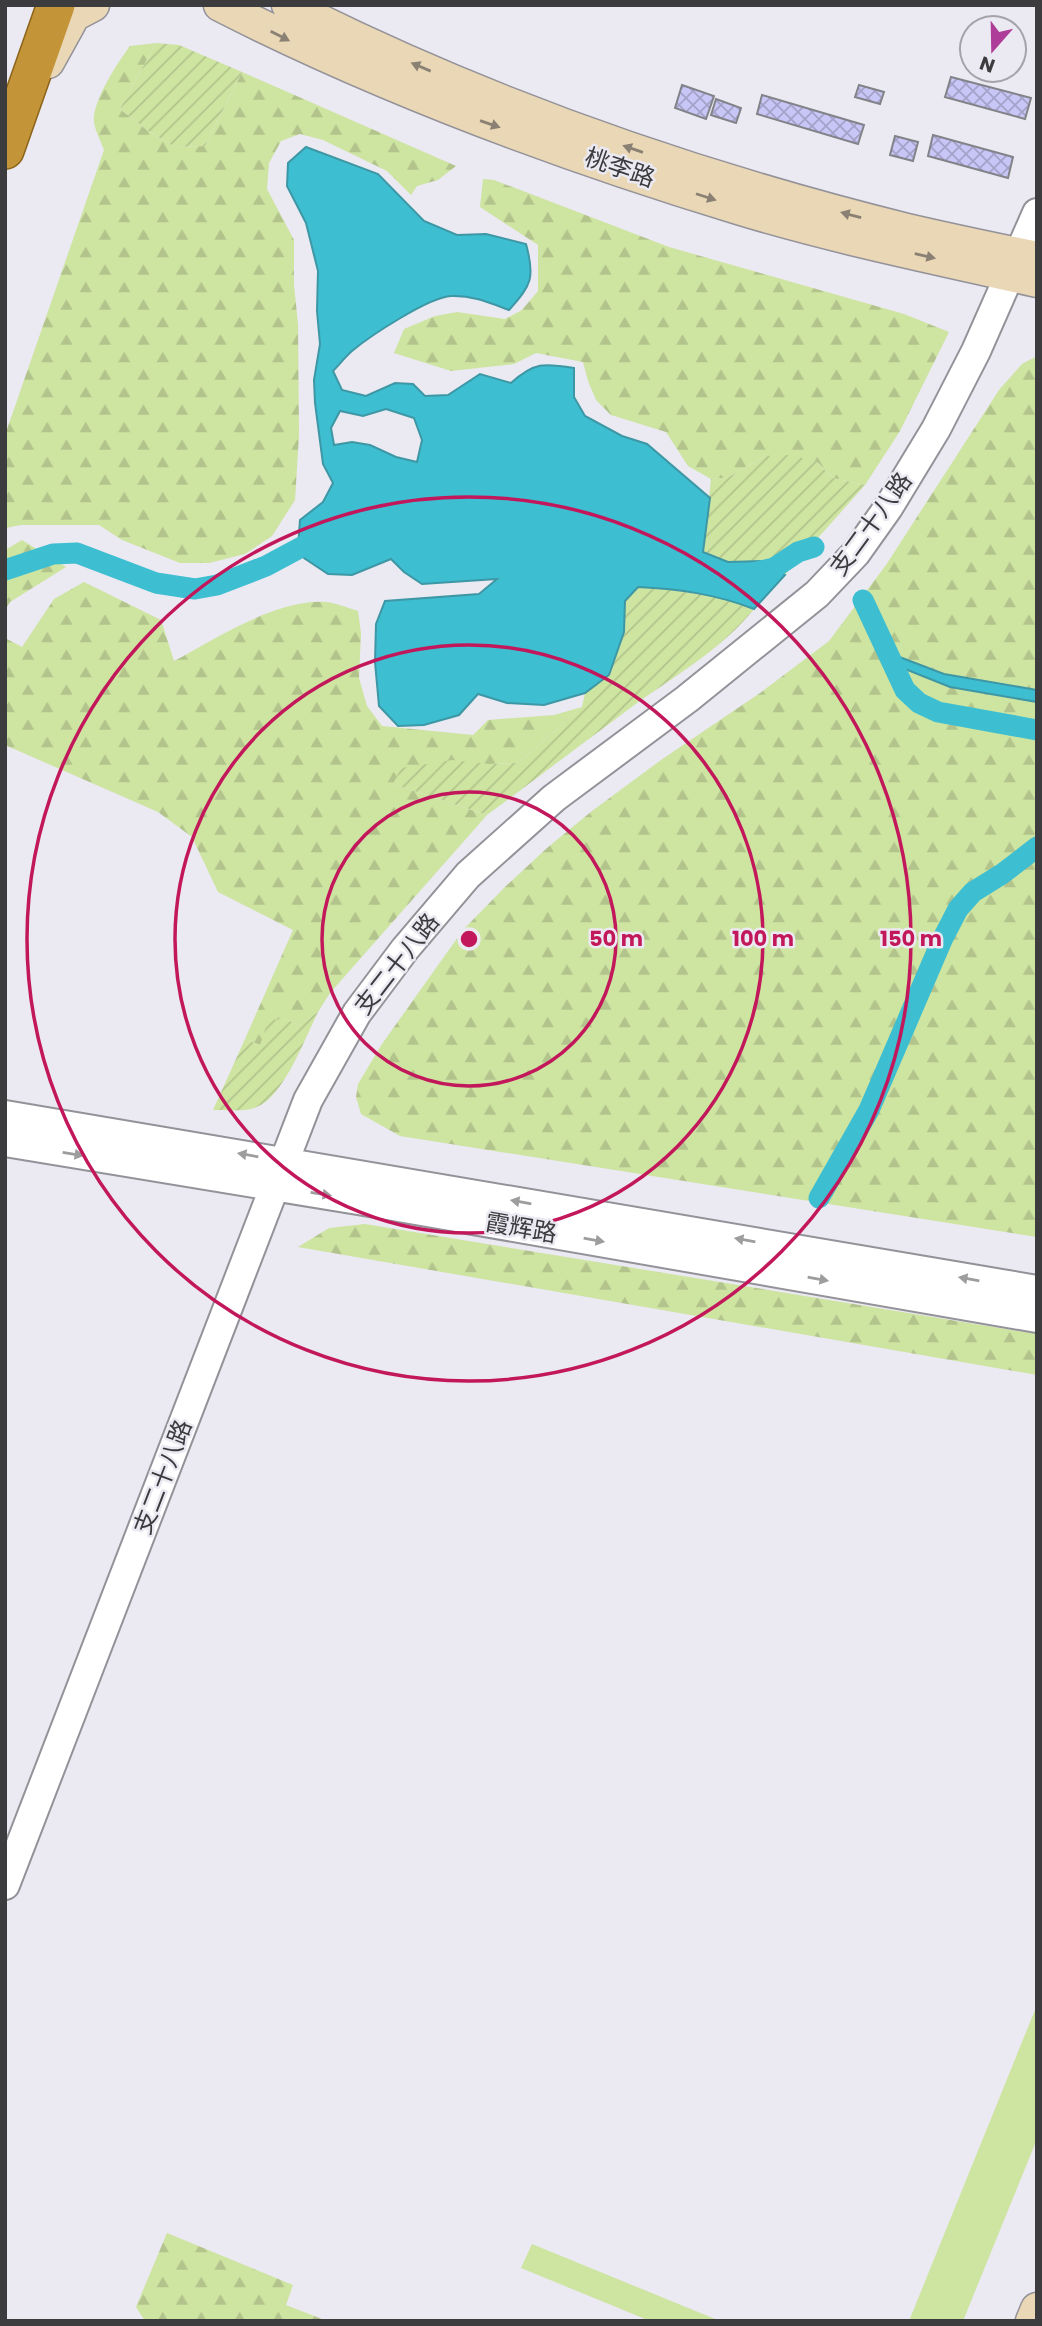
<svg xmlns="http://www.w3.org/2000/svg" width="1042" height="2326" viewBox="0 0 1042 2326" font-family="Poppins,'Noto Sans SC',sans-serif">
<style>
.grass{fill:#cee4a1}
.forest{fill:url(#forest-firs)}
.garden{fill:url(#garden-furrows)}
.water{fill:#3ebed1;stroke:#3d97a5;stroke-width:2;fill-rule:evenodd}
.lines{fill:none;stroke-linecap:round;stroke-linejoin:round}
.canal{stroke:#3ebed1;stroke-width:21}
.building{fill:url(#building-cross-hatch);stroke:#828289;stroke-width:2}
.tertiary-casing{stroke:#949299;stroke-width:32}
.secondary-casing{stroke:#949299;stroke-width:35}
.trunk-casing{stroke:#8b641a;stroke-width:40}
.tertiary{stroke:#fff;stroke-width:28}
.secondary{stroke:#e9d7b5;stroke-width:32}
.trunk{stroke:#c49438;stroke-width:37}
.oneway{fill:#8a8174}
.oneway2{fill:#9e9d9e}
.ring{fill:none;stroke:#c2185b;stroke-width:3.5}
.labels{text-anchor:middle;stroke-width:5;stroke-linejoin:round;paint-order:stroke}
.street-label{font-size:24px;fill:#3c3b3e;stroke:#ebe9f1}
.centre{fill:#c2185b;stroke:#ebe9f1;stroke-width:3.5}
.ring-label{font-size:21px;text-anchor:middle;font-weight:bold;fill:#c2185b;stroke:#ebe9f1;stroke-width:5;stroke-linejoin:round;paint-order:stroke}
</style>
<defs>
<pattern id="forest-firs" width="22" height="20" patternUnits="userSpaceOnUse" patternTransform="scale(1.75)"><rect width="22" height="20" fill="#cee4a1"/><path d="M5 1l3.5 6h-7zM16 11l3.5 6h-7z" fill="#b2c48c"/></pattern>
<pattern id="garden-furrows" width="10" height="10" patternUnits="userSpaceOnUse" patternTransform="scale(1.75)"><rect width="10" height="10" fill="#cee4a1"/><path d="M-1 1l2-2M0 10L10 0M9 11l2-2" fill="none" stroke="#b2c48c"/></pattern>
<pattern id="building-cross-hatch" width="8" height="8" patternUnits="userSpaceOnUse" patternTransform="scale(1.75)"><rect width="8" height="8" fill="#c8c6f6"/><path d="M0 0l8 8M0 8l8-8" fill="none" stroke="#a4a2c9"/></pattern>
</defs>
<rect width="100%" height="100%" fill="#ebe9f1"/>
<path class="grass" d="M1037 2005V2139L963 2321H909Z
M532 2244 720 2321H650L521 2268Z"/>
<path class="forest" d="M156 43 120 109 147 130 175 147 205 146 242 72 456 166 438 180 417 186 411 195 387 171 323 140 300 134 281 141 269 163 267 189 294 240V285L298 324 299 435 295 500 272 536 245 554 209 563H180L122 540 99 525H21L5 528V435L104 150C101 142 96 132 94 123 91 103 118 62 130 46Z
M483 179 494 180 669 247 904 314 949 332 900 431 865 485 833 478 817 462 765 456 727 478 711 479 688 466 666 432 611 415 596 400 588 381 583 362 536 353 514 364 451 371 394 353 404 329 435 316 457 312 505 319 522 310 538 291V245L480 207Z
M1037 356V1237L400 1136 361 1114 356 1097 358 1084 382 1044 463 930 505 887 547 848 592 811 661 760 760 693 829 641 886 565 999 390 1022 364Z
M22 540 66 567 10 602 5 610V550Z
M84 582 161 620 174 661C217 638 276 599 326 602 336 603 348 608 358 611L361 633 359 678 367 706 382 726 473 735 488 720 554 715 582 707 518 763 490 764 393 784 487 815 330 993 318 1012 300 1025 284 1019 260 1045 245 1039 293 930 218 892 192 837 158 812 5 745V638L22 647 54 599Z
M365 1224 1037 1334V1375L298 1247 329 1228Z
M167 2233 293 2285 286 2305 327 2321H145L136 2307Z"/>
<path class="garden" d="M156 43 179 45 242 72 205 146 175 147 147 130 120 109Z
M790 455 817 462 833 478 865 485 785 575 763 561 728 562 703 552 711 479 727 478 765 456Z
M638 587C681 589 714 594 754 609 723 648 678 674 637 703 587 740 537 778 487 815L393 784 401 768 452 760 490 764 518 763 582 707 585 693 609 675 624 632 625 601Z
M318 1012C305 1038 284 1096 257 1107 245 1112 226 1110 213 1110L245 1039 260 1045 268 1020 284 1019 300 1025Z"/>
<path class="water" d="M306 147 378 174 424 221 457 235 486 234 526 244C535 277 532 285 509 310 490 303 472 295 451 296 429 297 370 336 352 351 345 357 339 365 333 371L342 390 366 396 395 383 413 384 425 396 448 395 480 374 511 383C534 362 544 363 574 368V397L585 416 622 436 647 444 710 498 703 552 728 562 763 561 785 575 754 609C715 594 679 589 638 587L625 601 624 632 609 675 585 693 544 705 507 703 478 694 459 715 424 725 398 726 379 706 375 662 376 624 385 601 479 594 497 579 422 584 404 572 391 559 352 575 328 574 304 558 298 548 300 520 323 502 333 483 323 464 315 403 314 380 320 344 317 311 318 271 306 223 287 186 288 163ZM386 409 414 418 422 440 417 462 396 457 370 445 352 442 334 445 331 428 340 411 363 416Z
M889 653 944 674 1037 690V702L950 687 895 665Z"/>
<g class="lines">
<path class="canal" d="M5 570 53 554 77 553 156 583 195 589 217 585 266 566 322 536
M745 575 774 568 798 552 814 547
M863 600 905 690 919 703 938 712 1037 730
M819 1198 869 1110 942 940 958 909 973 892 1002 874 1037 847"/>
</g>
<path class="building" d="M951 77 1031 98 1025 119 945 97Z
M682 85 714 96 706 119 675 108Z
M859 85 884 92 880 104 855 97Z
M762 95 864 125 858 144 757 114Z
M716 99 741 108 736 123 711 115Z
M933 135 1013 157 1008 178 928 156Z
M895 136 918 142 913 161 890 155Z"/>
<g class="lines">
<g class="tertiary-casing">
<path id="tertiary" d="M5 1115 1037 1290
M5 1142 358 1200 1037 1318
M5 1885 308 1100 357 1013 405 949 468 875 554 798 687 699 817 594 856 553 888 508 936 429 976 351 1037 213"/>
</g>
<g class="secondary-casing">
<path id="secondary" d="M220 5C385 89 561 154 738 208 836 238 937 258 1037 281
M288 5C484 104 694 177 907 230 950 240 993 249 1037 258
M48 62 74 15 93 5
M1032 2321 1037 2309"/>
</g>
<g class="trunk-casing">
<path id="trunk" d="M5 150 56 5"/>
</g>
<use href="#tertiary" class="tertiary"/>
<use href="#secondary" class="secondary"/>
<use href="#trunk" class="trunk"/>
</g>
<defs><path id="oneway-solid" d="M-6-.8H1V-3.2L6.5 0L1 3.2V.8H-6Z" transform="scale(1.75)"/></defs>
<g class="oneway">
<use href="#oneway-solid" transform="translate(280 36) rotate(27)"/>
<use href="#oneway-solid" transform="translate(421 67) rotate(-157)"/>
<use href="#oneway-solid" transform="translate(490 124) rotate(19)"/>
<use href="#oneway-solid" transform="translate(633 149) rotate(-161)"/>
<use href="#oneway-solid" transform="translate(706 197) rotate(18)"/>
<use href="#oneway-solid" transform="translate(851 215) rotate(-165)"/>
<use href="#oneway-solid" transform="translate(925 256) rotate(13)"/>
</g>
<g class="oneway2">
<use href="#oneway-solid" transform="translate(73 1154) rotate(9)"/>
<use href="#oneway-solid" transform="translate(248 1155) rotate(-170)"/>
<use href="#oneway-solid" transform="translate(321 1194) rotate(9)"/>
<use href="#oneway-solid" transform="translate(521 1202) rotate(-170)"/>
<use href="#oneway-solid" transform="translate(594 1240) rotate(10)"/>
<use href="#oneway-solid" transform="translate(745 1240) rotate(-170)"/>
<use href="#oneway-solid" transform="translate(818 1279) rotate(10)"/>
<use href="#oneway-solid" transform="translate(969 1279) rotate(-170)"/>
</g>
<g class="ring">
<circle cx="469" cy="939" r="147"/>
<circle cx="469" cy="939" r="294"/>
<circle cx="469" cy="939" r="442"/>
</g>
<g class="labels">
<g class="street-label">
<text transform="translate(620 168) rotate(19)" y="8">桃李路</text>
<text transform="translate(871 524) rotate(-54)" y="8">支二十八路</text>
<text transform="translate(397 964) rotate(-52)" y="8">支二十八路</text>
<text transform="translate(521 1228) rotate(10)" y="8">霞辉路</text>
<text transform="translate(163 1477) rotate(-69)" y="8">支二十八路</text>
</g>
</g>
<circle cx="469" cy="939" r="10" class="centre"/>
<g class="ring-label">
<text x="616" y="946">50 m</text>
<text x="763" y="946">100 m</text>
<text x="911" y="946">150 m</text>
</g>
<rect width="1042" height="2326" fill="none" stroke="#3c3b3e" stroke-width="14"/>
<g transform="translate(993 49) rotate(200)"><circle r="33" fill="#ebe9f1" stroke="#a5a3a9" stroke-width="2"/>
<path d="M0-5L12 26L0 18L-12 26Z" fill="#ae3d9a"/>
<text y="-10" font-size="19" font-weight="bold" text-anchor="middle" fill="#3c3b3e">N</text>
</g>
</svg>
